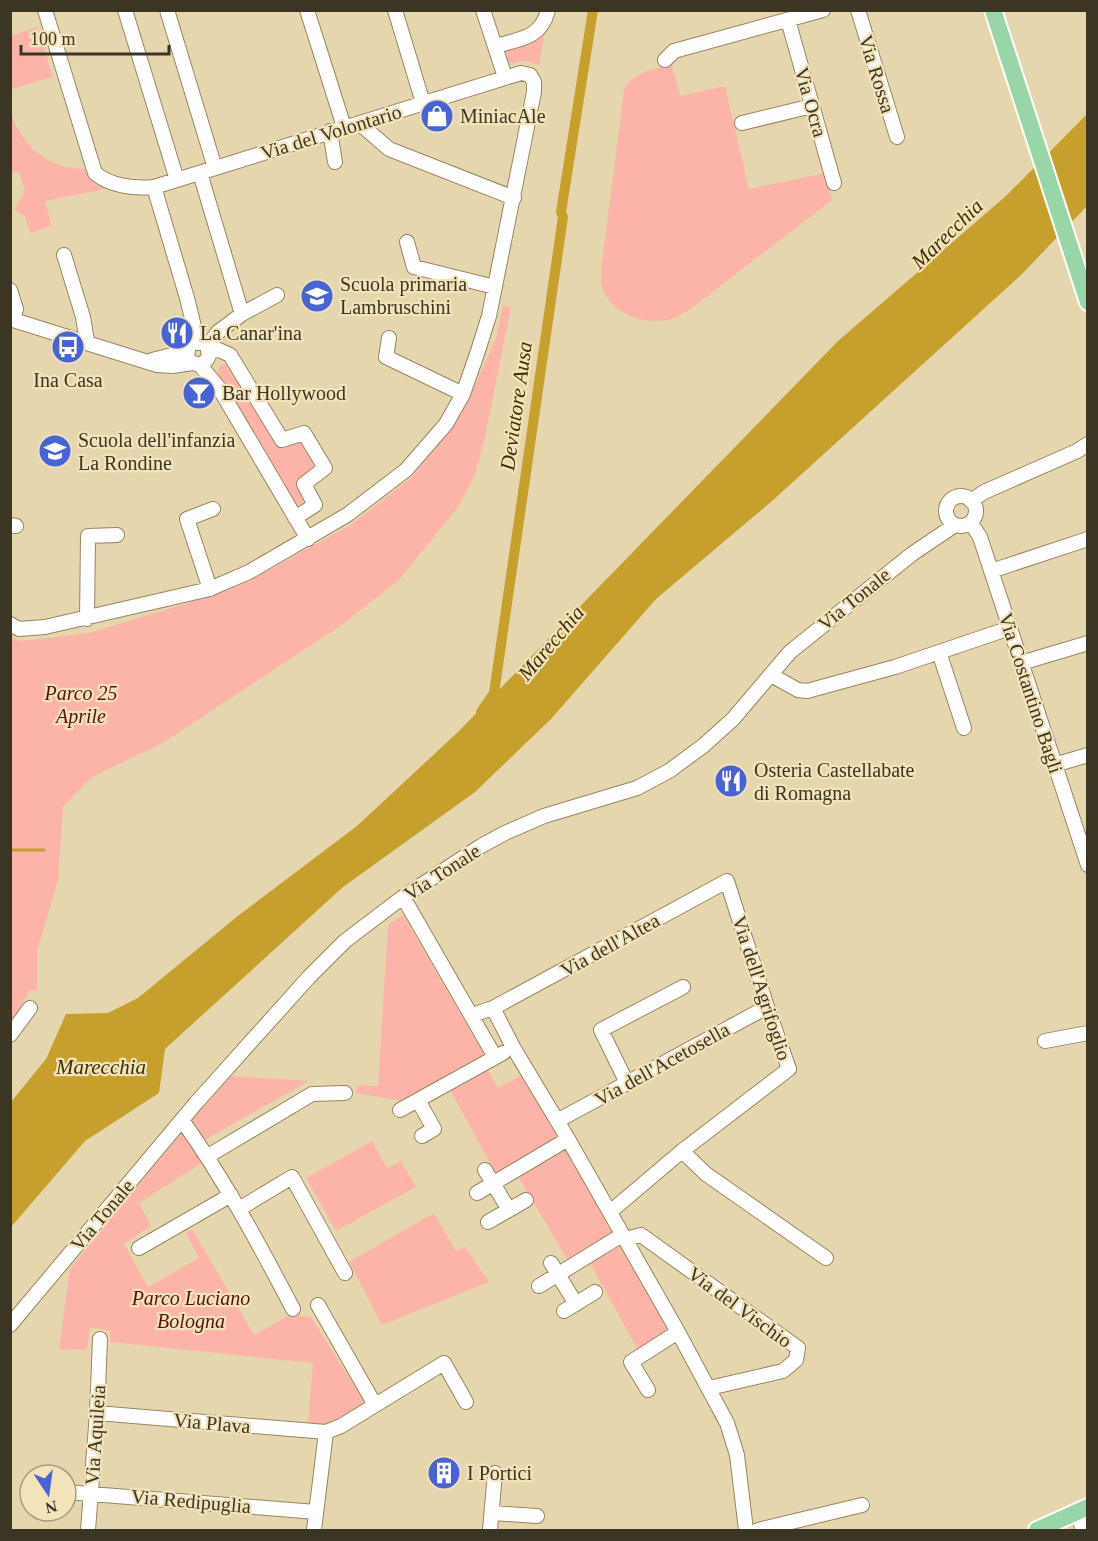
<svg xmlns="http://www.w3.org/2000/svg" width="1098" height="1541" viewBox="0 0 1098 1541" font-family="Georgia,serif">
<style>
.green{fill:#fcb4a8}
.water{fill:#c69f2d}
.lines{fill:none;stroke-linecap:round;stroke-linejoin:round}
.stream{stroke:#c69f2d;stroke-width:3}
.canal{stroke:#c69f2d;stroke-width:10}
.minor-casing{stroke:#95865f;stroke-width:16}
.major-casing{stroke:#fff;stroke-width:20}
.minor{stroke:#fff;stroke-width:14}
.major{stroke:#98d5a7;stroke-width:16}
.labels{text-anchor:middle;stroke-width:4.5;stroke-linejoin:round;paint-order:stroke}
.street-label{font-size:20px;fill:#3b3524;stroke:#f3e3ba}
.poi-label{font-size:20px;fill:#3b3524;stroke:#f3e3ba;text-anchor:start}
.park-label{font-size:20px;font-style:italic;fill:#55130d;stroke:#f3e3ba}
.water-label{font-size:21px;font-style:italic;fill:#3d2e00;stroke:#f3e3ba}
</style>
<rect width="100%" height="100%" fill="#e6d6ad"/>
<path class="green" d="M38 27 53 77 11 89V36Z
M545 31 539 65 527 61 508 63 506 49Z
M672 64 680 96 725 86 749 189 825 173 832 200 693 307C688 310 683 314 677 317 653 327 617 318 605 294 601 286 601 278 601 270L624 90C632 72 654 70 672 64Z
M11 113C19 136 34 155 57 164 65 168 76 168 85 169 90 179 94 184 104 187L105 189 45 201 52 226 30 233 25 216 14 210 25 191 19 172H11Z
M503 305 511 307 485 437 475 475 458 507 400 579 339 627 161 744 92 777 63 807 58 881 37 951V991L30 990 11 1024V637L21 641 89 633 211 596 251 580 352 524 412 477 452 428 475 385 496 338Z
M225 364 230 366 280 445 299 439 316 469 306 499 302 504 295 505 290 501 217 373 220 365Z
M403 915 485 1056 406 1102 356 1093 357 1085 378 1086 388 925Z
M486 1067 498 1088 521 1075 559 1138 496 1174 449 1088Z
M231 1076 309 1081 203 1141 190 1120Z
M182 1132 202 1163 139 1203 151 1226 124 1244 148 1287 199 1258 186 1233 192 1229 254 1335 289 1315 311 1317 366 1404 326 1424 308 1425 313 1363 110 1342V1331L90 1327 87 1350 59 1349 70 1269Z
M372 1141 387 1168 401 1161 416 1187 336 1231 306 1178Z
M565 1148 612 1233 567 1259 518 1176Z
M434 1213 456 1251 465 1247 489 1282 382 1325 349 1262Z
M621 1246 669 1332 638 1350 590 1263Z"/>
<path class="water" d="M1087 114V206L1022 274 772 501 656 599 551 719 475 792 343 887 165 1049 159 1093 85 1141 11 1227V1102L46 1059 66 1014 108 1013 138 998 239 915 357 826 458 732 838 341 1006 196Z"/>
<g class="lines">
<path class="stream" d="M10 850H44"/>
<path class="canal" d="M481 712 494 693 563 217 561 212 593 10"/>
<g class="minor-casing">
<path id="minor" d="M125 10 177 180
M167 10 215 168
M307 10 344 127
M395 10 423 103
M483 10 505 77
M858 10 897 137
M788 20 834 183
M495 46C519 39 541 39 548 10
M665 60 674 51 823 10
M359 123 389 149 514 198
M742 123 812 106
M330 131 335 162
M200 173 242 314
M154 187 187 298 198 343
M407 242 414 267 495 287
M64 255 83 317 87 341
M10 290 16 309 13 320
M10 319 157 365 172 366 193 363
M389 338 386 357 463 394
M187 353a11 11 0 1 1 22 0a11 11 0 1 1-22 0Z
M207 347 218 332 242 314 277 295
M208 351 219 350 230 355 282 440 304 433 325 468 304 484 315 505 295 518
M152 360 188 351
M199 364 219 388 308 539
M946 511a15 15 0 1 1 30 0a15 15 0 1 1-30 0Z
M971 501 984 492 1077 451 1088 444
M971 523 980 537 1088 865
M10 525 16 526
M991 571 1088 539
M210 589 187 519 213 509
M87 619 88 536 117 535
M10 624 19 629 45 627 210 589 221 584 249 572 347 515 406 470 446 424 463 394 477 354 489 316 534 92V82L530 75 521 73 154 187C135 189 110 186 95 173L45 10
M939 652 964 728
M1021 663 1088 643
M771 675 798 690 807 691 895 667 1010 628
M1054 765 1088 755
M403 897 495 1057
M493 1008 513 1047 568 1139 678 1332 727 1423 737 1455 746 1530
M472 1015 493 1008 727 881 767 1007 789 1069 682 1151 610 1212
M10 1035 30 1008
M1045 1041 1088 1033
M627 1083 601 1030 683 987
M418 1100 434 1129 422 1136
M400 1110 503 1053
M182 1120C224 1179 259 1244 293 1309
M557 1121 767 1007
M682 1151 706 1174 826 1258
M208 1156 312 1094 345 1093
M485 1170 509 1210
M477 1193 568 1139
M239 1209 292 1177 345 1273
M488 1222 526 1200
M625 1239 641 1235 798 1348 796 1360 783 1371 709 1388
M139 1248 231 1195
M551 1263 576 1304
M539 1286 622 1235
M318 1305 375 1405
M564 1311 595 1292
M10 1325 196 1103 309 977 345 941 403 897 481 846 505 833 544 816 637 788 669 771 703 746 733 719 790 652 912 554 955 525
M648 1390 631 1362 678 1332
M97 1413 326 1432 341 1426 444 1363 466 1402
M66 1492 316 1512
M1079 1511 1082 1530
M492 1513 537 1516
M88 1530 97 1413 100 1339
M314 1530 326 1432
M490 1530 495 1473
M758 1530 862 1505"/>
</g>
<g class="major-casing">
<path id="major" d="M993 10 1088 302
M1037 1530 1088 1507"/>
</g>
<use href="#minor" class="minor"/>
<use href="#major" class="major"/>
</g>
<defs>
<g id="shop-disc" transform="scale(1.725)"><circle r="9.5" fill="#4763d7" stroke="#f3e3ba"/><path d="M-5-2.5h2.3a2.7 3.5 0 0 1 5.4 0H5L5.5 6h-11ZM-1.5-2.5h3a1.5 2.3 0 0 0-3 0Z" fill="#fff"/></g>
<g id="school-disc" transform="scale(1.725)"><circle r="9.5" fill="#4763d7" stroke="#f3e3ba"/><path d="M0-5L7-2L0 1L-7-2ZM-4 1L0 2.5L4 1V4Q0 6-4 4Z" fill="#fff"/></g>
<g id="restaurant-disc" transform="scale(1.725)"><circle r="9.5" fill="#4763d7" stroke="#f3e3ba"/><path d="M-5-6h1v4h1v-4h1v4h1v-4h1v5L-1.5 .5V6h-2V.5L-5-1ZM5-6V6H3V1.5H1.5Q1.5-4 5-6Z" fill="#fff"/></g>
<g id="bus-disc" transform="scale(1.725)"><circle r="9.5" fill="#4763d7" stroke="#f3e3ba"/><path d="M-5-6H5V4H4V6H2V4H-2V6H-4V4H-5ZM-3.5-4V0h7V-4ZM-3.5 1.2v1.5H-2V1.2ZM2 1.2v1.5H3.5V1.2Z" fill="#fff"/></g>
<g id="bar-disc" transform="scale(1.725)"><circle r="9.5" fill="#4763d7" stroke="#f3e3ba"/><path d="M-6-5H6L.8 .8V4.5H3.5V6h-7V4.5H-.8V.8Z" fill="#fff"/></g>
<g id="building-disc" transform="scale(1.725)"><circle r="9.5" fill="#4763d7" stroke="#f3e3ba"/><path d="M-4-6H4V6H1V3H-1V6H-4ZM-2.5-4.3h1.7v1.8h-1.7ZM.8-4.3h1.7v1.8H.8ZM-2.5-1h1.7V.8h-1.7ZM.8-1h1.7V.8H.8Z" fill="#fff"/></g>
</defs>
<g fill-rule="evenodd">
<use href="#shop-disc" x="437" y="116"/>
<use href="#school-disc" x="317" y="296"/>
<use href="#restaurant-disc" x="177" y="333"/>
<use href="#bus-disc" x="68" y="347"/>
<use href="#bar-disc" x="199" y="393"/>
<use href="#school-disc" x="55" y="451"/>
<use href="#restaurant-disc" x="731" y="781"/>
<use href="#building-disc" x="444" y="1473"/>
</g>
<g class="labels">
<g class="street-label">
<text transform="translate(877 74) rotate(73)" y="7">Via Rossa</text>
<text transform="translate(811 102) rotate(74)" y="7">Via Ocra</text>
<text transform="translate(331 132) rotate(-17)" y="7">Via del Volontario</text>
<text transform="translate(854 599) rotate(-39)" y="7">Via Tonale</text>
<text transform="translate(1031 693) rotate(72)" y="7">Via Costantino Bagli</text>
<text transform="translate(442 872) rotate(-33)" y="7">Via Tonale</text>
<text transform="translate(610 945) rotate(-29)" y="7">Via dell'Altea</text>
<text transform="translate(762 988) rotate(72)" y="7">Via dell'Agrifoglio</text>
<text transform="translate(662 1064) rotate(-29)" y="7">Via dell'Acetosella</text>
<text transform="translate(102 1215) rotate(-50)" y="7">Via Tonale</text>
<text transform="translate(740 1307) rotate(36)" y="7">Via del Vischio</text>
<text transform="translate(212 1423) rotate(5)" y="7">Via Plava</text>
<text transform="translate(95 1435) rotate(-86)" y="7">Via Aquileia</text>
<text transform="translate(191 1501) rotate(5)" y="7">Via Redipuglia</text>
</g>
<g class="poi-label">
<text x="460" y="123">MiniacAle</text>
<text x="340" y="291">Scuola primaria<tspan x="340" dy="23">Lambruschini</tspan></text>
<text x="200" y="340">La Canar'ina</text>
<text x="68" y="387" text-anchor="middle">Ina Casa</text>
<text x="222" y="400">Bar Hollywood</text>
<text x="78" y="447">Scuola dell'infanzia<tspan x="78" dy="23">La Rondine</tspan></text>
<text x="754" y="777">Osteria Castellabate<tspan x="754" dy="23">di Romagna</tspan></text>
<text x="467" y="1480">I Portici</text>
</g>
<g class="park-label">
<text x="81" y="700">Parco 25<tspan x="81" dy="23">Aprile</tspan></text>
<text x="191" y="1305">Parco Luciano<tspan x="191" dy="23">Bologna</tspan></text>
</g>
<g class="water-label">
<text transform="translate(947 234) rotate(-44)" y="7">Marecchia</text>
<text transform="translate(516 406) rotate(-82)" y="7">Deviatore Ausa</text>
<text transform="translate(551 643) rotate(-50)" y="7">Marecchia</text>
<text x="101" y="1074">Marecchia</text>
</g>
</g>
<rect width="1098" height="1541" fill="none" stroke="#3b3524" stroke-width="24"/>
<g transform="translate(48 1493) rotate(167)"><circle r="28" fill="#f3e3ba" stroke="#a99d7e" stroke-width="1.5"/>
<path d="M0-4.5L10 22L0 15L-10 22Z" fill="#4763d7"/>
<text y="-9" font-size="16" font-weight="bold" text-anchor="middle" fill="#3b3524">N</text>
</g>
<path d="M21 45v9h148v-9" fill="none" stroke="#3b3524" stroke-width="3"/>
<text x="30" y="45" font-size="18" fill="#3b3524" stroke="#f3e3ba" stroke-width="4.5" paint-order="stroke">100 m</text>
</svg>
